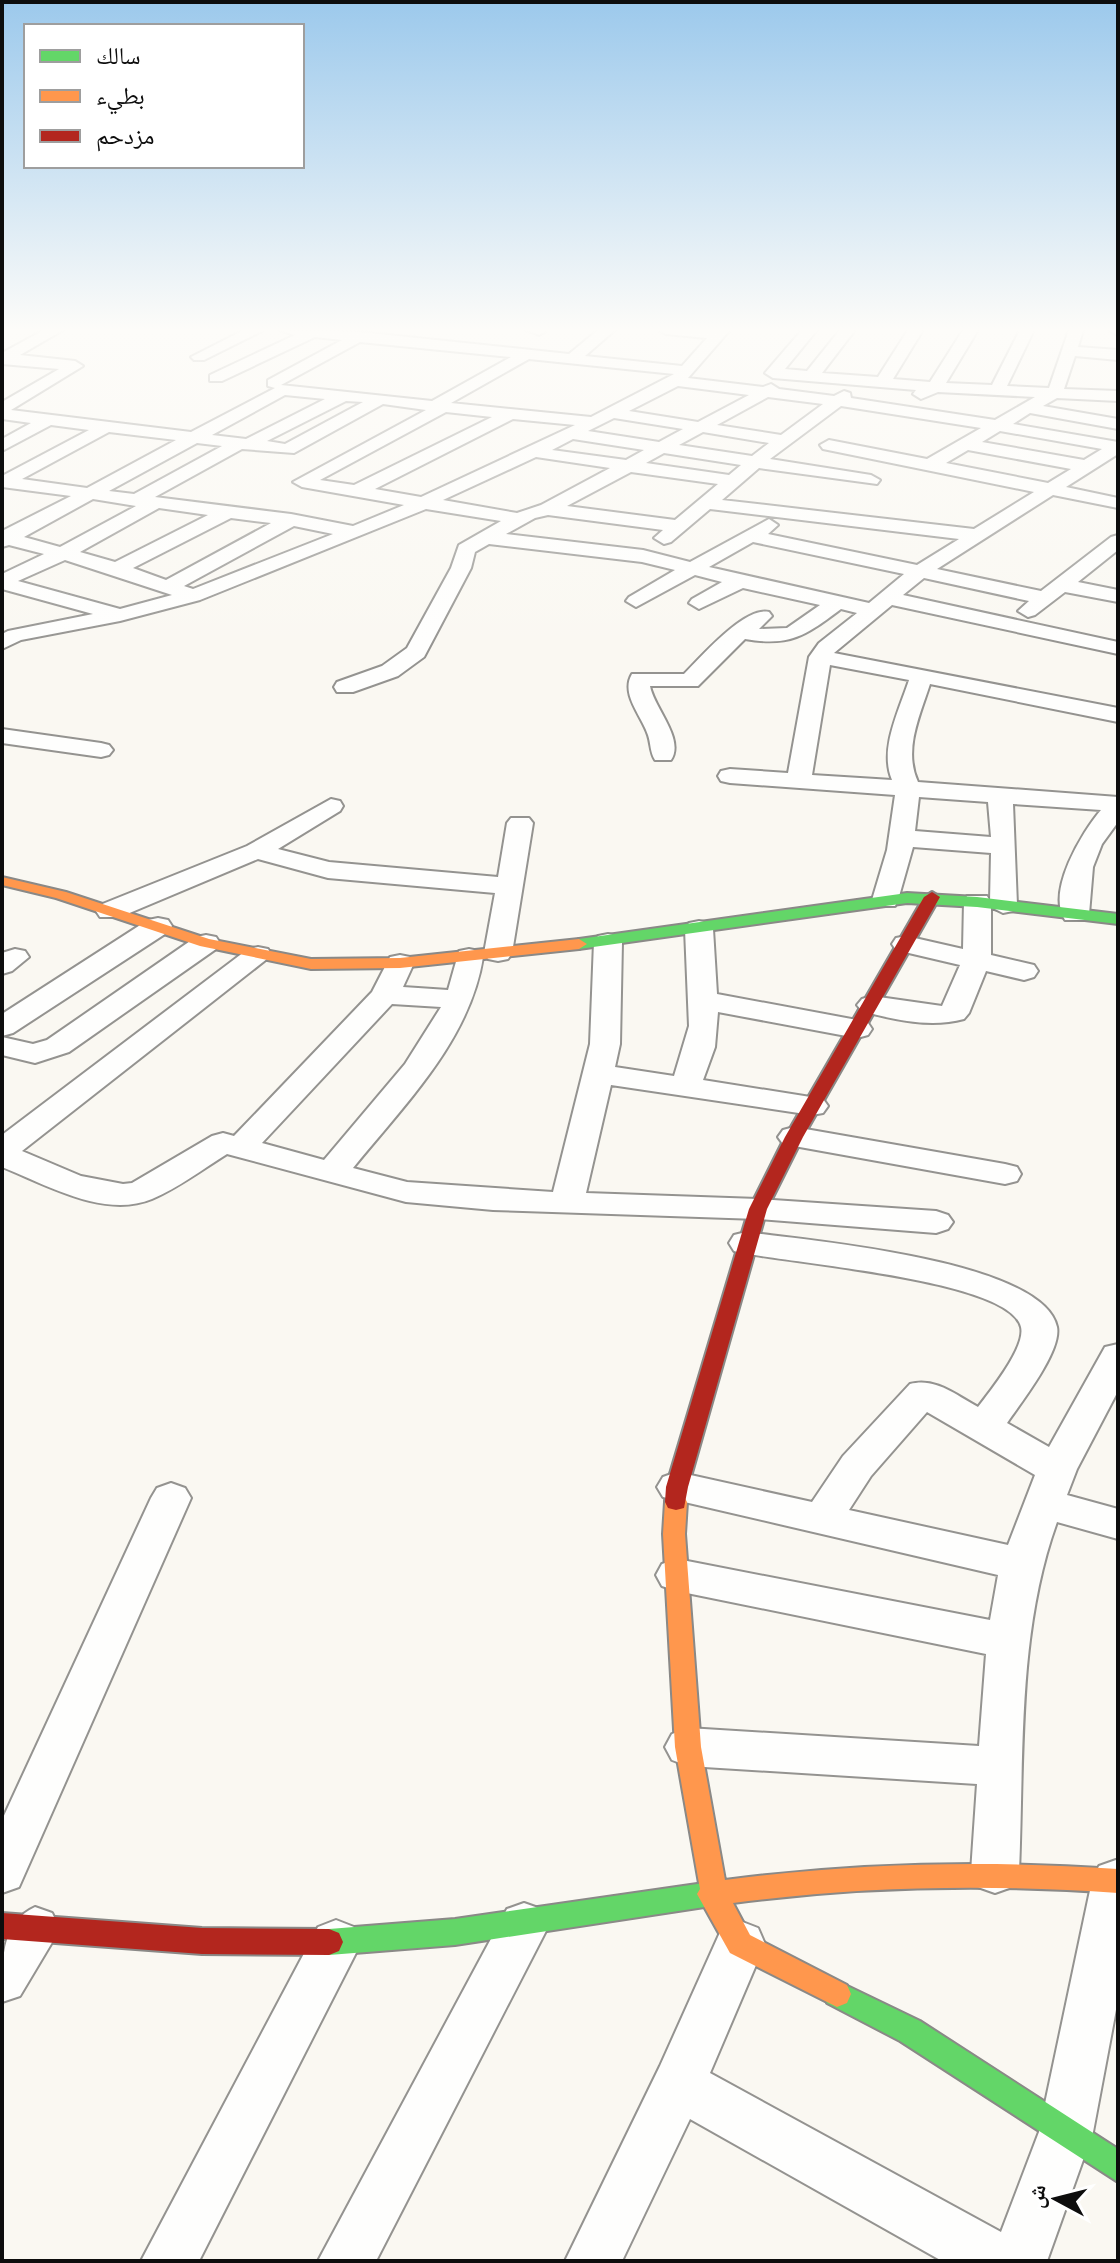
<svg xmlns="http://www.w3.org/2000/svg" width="1120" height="2263" viewBox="0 0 1120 2263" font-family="'Roboto Serif','Noto Naskh Arabic',serif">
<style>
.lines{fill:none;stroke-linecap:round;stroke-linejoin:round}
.street-casing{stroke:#949390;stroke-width:4}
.fast-casing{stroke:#8a8987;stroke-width:4}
.slow-casing{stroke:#8a8987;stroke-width:4}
.jam-casing{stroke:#8a8987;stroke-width:4}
.street{fill:#fefefd;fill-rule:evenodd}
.fast{fill:#63d668;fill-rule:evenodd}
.slow{fill:#ff974d;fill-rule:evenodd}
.jam{fill:#b3261e;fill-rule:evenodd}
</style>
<rect width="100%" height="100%" fill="#faf8f2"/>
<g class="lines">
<g class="street-casing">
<path id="street" d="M44 330H63L20 355 75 361 83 366 11 410 191 432 275 388 268 386V380L342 340 315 337 222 381H210V375L295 335 279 330 360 332 569 354 598 330H615L585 356 682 366 707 338 666 334 659 330H730L688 378 763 387 771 384 779 389 834 396 844 391 850 393 851 398 995 420 1035 397 938 392 921 399 913 394 916 390 773 378 765 373 802 330H817L785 369 807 371 840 330H855L822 373 878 377 908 330H923L893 379 930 382 963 330H978L946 383 992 385 1020 330H1034L1007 386 1049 388 1069 330H1083L1078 347 1118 350V360L1075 356 1064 389 1118 391V401L1057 398 1043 406 1118 419V429L1030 413 1013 424 1118 442V454L1066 487 1118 498V508L1053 495 937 569 1041 591 1111 537 1118 535V550L1078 582 1118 590V602L1065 592 1035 615 1028 617 1018 611 1029 601 924 578 903 595 1118 642V654L892 605 834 653 1118 708V722L930 684C920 715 903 750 918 782L1118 797V822L1102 844 1093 867 1089 914 1085 920H1065C1046 892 1082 832 1101 810L1013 804 1017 905 1013 911 1003 913 991 907V955L1034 965 1038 971 1034 977 1024 980 986 971 969 1013 964 1019C931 1028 895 1020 862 1011L857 1005 862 999 872 996 942 1006 960 965 896 950 892 944 896 938 906 936 963 949 964 902 967 896H987L990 901 991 853 913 847 898 900 895 906H875L872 900 887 850 895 795 730 783 721 781 718 776 721 771 730 769 788 773 809 657 819 643 857 613 841 609C806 635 791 647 745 639L698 686H650C654 708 685 739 671 760H655C650 752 651 744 648 735 642 716 620 694 632 674H684C701 657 745 606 769 612L772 616 759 629 787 628 820 605 743 588 699 609 689 603 692 599 722 582 695 575 636 607 626 601 629 597 675 570 642 562 489 544 475 552 471 568 424 657 398 676 353 692H337L334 687 337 682 382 666 407 648 451 568 459 545 501 521 426 509 200 600 120 621 21 640 2 649V634L8 631 93 614 2 589V574L44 554 9 545 2 547V531L71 496 2 487V476L89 430 51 425 2 451V439L31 423 2 419V402L59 369 2 364V353ZM360 342 511 357 432 401 281 385ZM529 359 674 374 591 417 451 403ZM678 386 749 395 698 422 629 411ZM285 395 325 399 246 439 212 435ZM768 397 823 404 781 435 717 425ZM346 401 363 402 285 444 267 441ZM383 404 426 410 293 482 302 487 404 505 353 526 291 514 155 497 242 449 294 453ZM841 406 981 428 927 459 829 440 820 445 823 449 1034 492 974 529 722 500 759 468 877 484 880 480 871 475 770 459ZM446 412 492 417 354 485 320 480ZM614 418 683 429 659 442 588 431ZM513 419 575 425 421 497 375 489ZM1000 431 1102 449 1084 460 982 442ZM109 432 176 440 87 488 22 479ZM703 432 769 443 752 456 679 445ZM573 439 644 450 626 460 552 450ZM197 443 222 446 134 494 109 491ZM968 450 1071 469 1048 483 946 463ZM664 453 741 465 729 475 646 463ZM536 457 610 468 541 505 517 513 443 500ZM631 472 718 484 675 520 567 506ZM93 499 136 506 60 547 24 537ZM159 508 208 515 115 562 80 552ZM710 509 959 539 917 565 768 534 778 525 769 519 690 562 643 550 506 534 535 518 548 515 663 530 654 538 664 544 671 542ZM231 518 271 523 166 580 133 568ZM294 526 333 534 193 589 184 586ZM753 542 904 574 869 603 709 567ZM65 560 172 595 120 609 18 581ZM830 665 909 680C899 711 879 749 892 780L812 775ZM919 797 988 802 991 837 915 831Z
M244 330H264L204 360H194L191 357Z
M526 330H546V331L539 335Z
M1108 330H1118V335Z
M2 729 101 743 109 745 113 750 109 755 101 757 2 743Z
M331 799 340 801 343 806 340 811 278 849 329 862 498 877 507 823 511 818H529L533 823 512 953 508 959 498 961 488 959 484 953 495 893 328 878 258 859 120 917H100L96 911 100 905 247 846Z
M158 918 168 920 172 926 168 932 13 1033 2 1036V1014L148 920Z
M699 921 709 923 713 929 717 994 857 1020 868 1023 872 1029 868 1035 857 1038 718 1012 715 1047 703 1080 823 1099 828 1106 823 1113 812 1115 611 1085 586 1193 758 1199 936 1211 948 1215 953 1222 948 1229 936 1233 758 1219 493 1210 406 1202 227 1154C203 1169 178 1188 152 1199 104 1219 45 1184 2 1167V1135L248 949 258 947 268 949 272 955 22 1151 81 1176 123 1184 132 1183 212 1136 223 1133 234 1136 372 992 390 957 400 955 410 957 414 963 403 987 448 990 459 951 469 949 479 951 483 957C470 1040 405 1104 353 1168L407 1182 553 1192 590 1044 594 942 598 936 608 934 618 936 622 942 620 1044 615 1067 674 1076 689 1026 685 929 689 923ZM392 1004 441 1007 405 1064 324 1160 262 1143Z
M206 935 216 937 220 943 216 949 69 1052 35 1063 2 1055V1037L33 1044 47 1040 196 937Z
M15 949 25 951 29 957 12 971 2 974V953Z
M794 1127 1005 1164 1017 1167 1021 1174 1017 1181 1005 1184 783 1144 778 1137 783 1130Z
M746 1232C805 1240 1043 1260 1057 1327 1062 1351 1020 1404 1007 1423L1049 1447 1105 1347 1118 1344V1391L1077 1469 1067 1495 1118 1509V1539L1057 1522C1017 1632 1024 1756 1019 1872L1012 1887 995 1893 978 1887 971 1872 977 1784 688 1766 672 1760 665 1747 672 1734 688 1728 979 1746 986 1654 677 1591 662 1586 656 1575 662 1564 677 1559 990 1620 998 1575 663 1497 657 1487 663 1477 677 1472 812 1502 843 1456 910 1384C935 1377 956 1395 978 1407 990 1391 1026 1347 1021 1327 1009 1278 780 1263 734 1251L729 1243 734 1235ZM927 1412 1035 1475 1008 1545 849 1510 871 1476Z
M171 1483 185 1488 191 1498 19 1887 2 1893V1820L151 1498 157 1488Z
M1116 1860 1118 1999 1093 2132 1047 2261H942L690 2119 622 2261H565L660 2066 722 1928 740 1921 758 1928 765 1944 710 2073 1001 2232 1039 2132 1092 1881 1099 1866Z
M524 1903 541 1909 549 1925 376 2261H318L507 1909Z
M35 1907 52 1913 60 1929 20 1996 2 2002C2 1963 0 1923 35 1907Z
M336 1920 354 1927 361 1943 199 2261H141L318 1927Z"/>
</g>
<g class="fast-casing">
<path id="fast" d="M907 893 977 897 1118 914V924L977 907 907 903 579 949 571 944 579 939Z
M711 1882 721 1885 725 1894 721 1903 711 1906 455 1945 329 1955 319 1951 315 1942 319 1933 329 1929 455 1919Z
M837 1981 920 2021 1118 2149V2182L900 2041 827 2003 823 1994 827 1985Z"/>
</g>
<g class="slow-casing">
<path id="slow" d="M2 877 66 892 209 939 311 959 400 958 579 939 587 944 579 949 400 968 311 969 200 946 56 898 2 885Z
M676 1494 684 1496 687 1502 685 1534 701 1747 725 1880C856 1863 986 1860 1118 1869V1893C989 1884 861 1886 733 1903L750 1935 847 1985 851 1994 847 2003 837 2007 730 1953 697 1894 700 1889 675 1747 663 1534 665 1502 668 1496Z"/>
</g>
<g class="jam-casing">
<path id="jam" d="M932 892 940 897 803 1137 767 1209 688 1487 684 1508 676 1510 668 1508 665 1502 666 1487 749 1209 785 1137 924 897Z
M2 1913 202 1928 329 1929 339 1933 343 1942 339 1951 329 1955 202 1954 2 1939Z"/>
</g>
<use href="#street" class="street"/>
<use href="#fast" class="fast"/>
<use href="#slow" class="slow"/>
<use href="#jam" class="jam"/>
</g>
<linearGradient id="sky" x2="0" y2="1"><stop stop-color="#9cc9ec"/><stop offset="0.51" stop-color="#fdfcf9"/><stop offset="1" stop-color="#fdfcf9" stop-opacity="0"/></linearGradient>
<rect width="1120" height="647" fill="url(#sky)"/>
<rect width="1120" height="2263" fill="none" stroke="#0d0d0d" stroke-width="8"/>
<rect x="24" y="24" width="280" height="144" fill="#ffffff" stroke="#9e9e9e" stroke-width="2"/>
<rect x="40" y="50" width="40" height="12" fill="#63d668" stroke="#9e9e9e" stroke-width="2"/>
<text x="96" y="64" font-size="24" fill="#0d0d0d">سالك</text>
<rect x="40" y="90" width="40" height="12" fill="#ff974d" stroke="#9e9e9e" stroke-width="2"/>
<text x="96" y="104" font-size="24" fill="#0d0d0d">بطيء</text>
<rect x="40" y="130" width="40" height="12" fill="#b3261e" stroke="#9e9e9e" stroke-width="2"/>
<text x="96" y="144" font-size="24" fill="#0d0d0d">مزدحم</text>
<g transform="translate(1056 2199) rotate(277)" stroke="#ffffff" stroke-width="6" paint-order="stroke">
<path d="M0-6L14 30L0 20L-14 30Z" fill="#0d0d0d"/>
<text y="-12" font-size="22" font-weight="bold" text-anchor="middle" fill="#0d0d0d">ش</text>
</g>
</svg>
